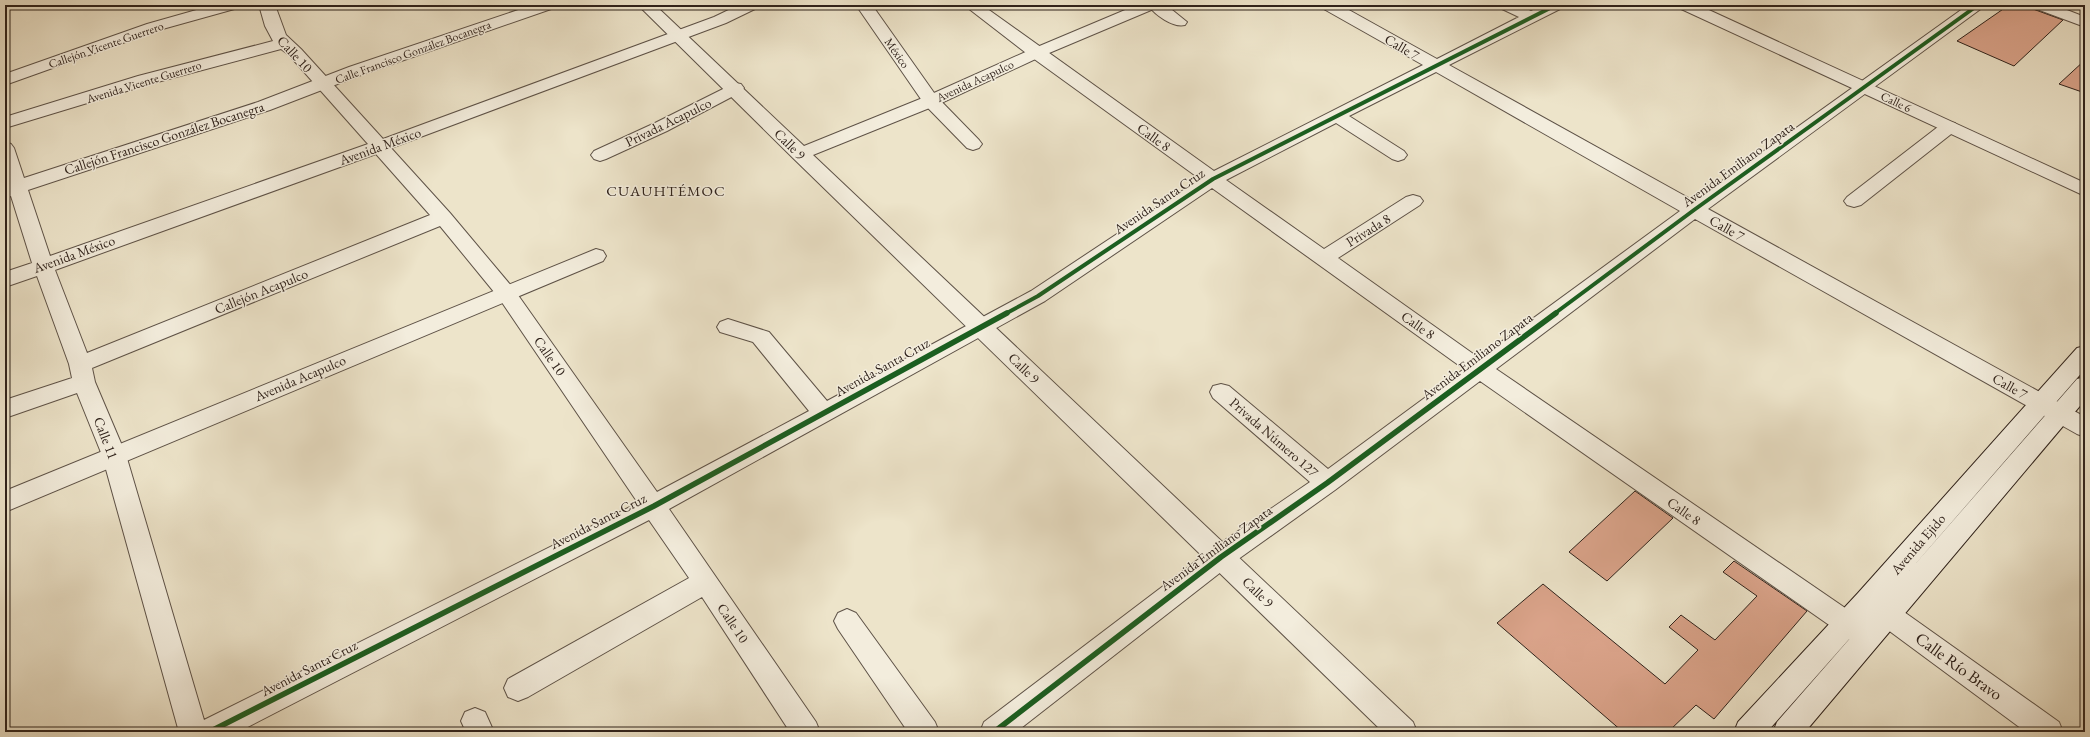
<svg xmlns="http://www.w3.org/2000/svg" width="2090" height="737" viewBox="0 0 2090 737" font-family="'EB Garamond',serif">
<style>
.building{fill:#dba48b;stroke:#2f221b}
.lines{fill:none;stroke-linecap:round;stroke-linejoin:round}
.minor-casing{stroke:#5e5247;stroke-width:2}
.tertiary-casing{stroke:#5e5247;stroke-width:2}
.secondary-casing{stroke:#2f221b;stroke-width:2}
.minor{fill:#f3eddd;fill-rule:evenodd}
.tertiary{fill:#f3eddd;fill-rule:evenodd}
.secondary{fill:#f3eddd;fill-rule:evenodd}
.cycleway-far1-casing{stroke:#f3eddd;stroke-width:6}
.cycleway-casing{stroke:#f3eddd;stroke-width:8}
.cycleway-far1{stroke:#1b5e20;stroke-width:4}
.cycleway{stroke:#1b5e20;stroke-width:5.5}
.labels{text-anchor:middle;stroke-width:3;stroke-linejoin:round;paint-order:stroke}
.far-street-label{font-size:12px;fill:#2f221b;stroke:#f3eddd}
.street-label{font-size:14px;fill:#2f221b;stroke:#f3eddd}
.neighbourhood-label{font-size:15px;letter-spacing:1px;fill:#2f221b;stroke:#f3eddd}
.near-street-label{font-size:17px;fill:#2f221b;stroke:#f3eddd}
</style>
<rect width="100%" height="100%" fill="#ede4ca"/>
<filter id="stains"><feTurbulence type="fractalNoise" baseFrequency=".005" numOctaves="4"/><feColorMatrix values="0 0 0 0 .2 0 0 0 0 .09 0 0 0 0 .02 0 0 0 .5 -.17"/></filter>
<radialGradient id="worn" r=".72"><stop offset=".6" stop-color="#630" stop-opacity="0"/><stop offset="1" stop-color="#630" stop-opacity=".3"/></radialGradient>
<path class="building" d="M2009 5H2031L2033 9 2063 20 2014 66 1957 41Z
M2085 60V93L2059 84Z
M1635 491 1673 518 1607 581 1569 552Z
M1734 561 1807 611 1714 719 1696 705 1668 732H1623L1497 623 1543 584 1665 684 1698 650 1669 627 1681 615 1715 640 1757 596 1723 572Z"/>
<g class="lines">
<g class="minor-casing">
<path id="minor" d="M214 5H240L238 8 159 30 5 85V74L147 24Z
M259 5H275L286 35 301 49 383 139 714 17 739 5H759L757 8 726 23 391 148 450 213 513 288 657 492 809 411 753 342 720 332 717 327 720 322 728 319 769 332 827 401 1031 291 1200 179 1030 56 964 5H982L1214 171 1423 65 1322 8 1320 5H1340L1437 59 1519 17 1500 8 1498 5H1518L1531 11 1544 5H1564L1562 8 1449 65 1694 201 1968 5H1986L1708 209 2085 417V437L2077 434 1695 219 1496 369 1870 625 1874 633 1870 641 1861 645 1852 641 1480 381 1335 490 1230 565 1016 732H980L984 722 1212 549 1310 482 1213 398 1210 392 1213 386 1221 384 1229 386 1328 469 1464 369 1212 188 1045 301 669 509 816 722 820 732H790L702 597 528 697 518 701 508 697 504 688 508 679 689 578 649 520 238 732H179L102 455 77 393 5 418V400L72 378 69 364 37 276 5 287V272L32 263 11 196 5 198V185L18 181 25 183 27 187 50 256 368 144 289 55 281 49 150 84 5 128V117L138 76 273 41 265 26ZM1436 72 1680 211 1479 358 1338 258 1420 205 1423 201 1420 197 1413 195 1406 197 1324 249 1226 180 1336 123 1392 159 1398 161 1404 159 1407 155 1404 151 1349 116ZM376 154 430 215 87 353 55 270ZM440 226 499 298 638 503 204 720 126 455 95 382 92 368Z
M856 5H872L937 97 979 140 982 144 979 148 973 150 967 148 925 105Z
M1148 5H1166L1187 22 1185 25C1173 28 1155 15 1148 5Z
M2032 5H2054L2085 17V27L2034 8Z
M735 83 741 84 744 88 741 92 667 131 606 159 600 161 594 159 591 155 594 151 655 123Z
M1949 122 1955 123 1958 127 1955 131 1861 205 1854 207 1847 205 1844 201 1847 197 1943 123Z
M1874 593 1883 597 2059 722 2063 732H2026L1865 613 1861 605 1865 597Z
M847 609 856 613 935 722 939 732H908L838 629 834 621 838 613Z
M475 708 485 712 494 732H466L461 721 465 712Z"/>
</g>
<g class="tertiary-casing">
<path id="tertiary" d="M533 5H556L554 8 361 75 270 110 25 191 18 193 11 191C2 177 5 159 5 142L11 144 14 148 24 178 258 102 349 67Z
M638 5H655L804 146 925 97 1030 50 1137 5H1158L1156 8 1042 56 937 105 813 155 1413 722 1417 732H1383L793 158Z
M1677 5H1698L2085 183V196L1679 8Z
M596 249 603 251 606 256 603 261 5 512V491Z"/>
</g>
<g class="secondary-casing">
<path id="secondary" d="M2085 346V369L1903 578 2077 379 2085 377V400L1805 732H1773L1777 722 1866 620 1767 732H1734L1738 722 1858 593 2077 348Z"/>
</g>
<use href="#minor" class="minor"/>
<use href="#tertiary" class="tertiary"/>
<use href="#secondary" class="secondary"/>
<g class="cycleway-far1-casing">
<path id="cycleway-far1" d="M1005 314 1038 296 1213 179 1556 5
M1554 314 1694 210 1978 5"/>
</g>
<g class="cycleway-casing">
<path id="cycleway" d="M209 732 654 506 1007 313
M994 732 1221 557 1327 483 1556 313"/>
</g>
<use href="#cycleway-far1" class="cycleway-far1"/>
<use href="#cycleway" class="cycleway"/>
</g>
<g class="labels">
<g class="far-street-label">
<text transform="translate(106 45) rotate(-19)" y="4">Callejón Vicente Guerrero</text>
<text transform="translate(413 52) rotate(-20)" y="4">Calle Francisco González Bocanegra</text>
<text transform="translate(897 53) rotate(55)" y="4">México</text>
<text transform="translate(975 81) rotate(-25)" y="4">Avenida Acapulco</text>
<text transform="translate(144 82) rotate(-17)" y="4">Avenida Vicente Guerrero</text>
<text transform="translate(1896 102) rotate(25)" y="4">Calle 6</text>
</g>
<g class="street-label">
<text transform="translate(1402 47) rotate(30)" y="5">Calle 7</text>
<text transform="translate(295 54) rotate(47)" y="5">Calle 10</text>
<text transform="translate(668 122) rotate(-26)" y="5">Privada Acapulco</text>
<text transform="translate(1154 137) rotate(36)" y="5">Calle 8</text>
<text transform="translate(164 138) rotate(-18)" y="5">Callejón Francisco González Bocanegra</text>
<text transform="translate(790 144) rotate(45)" y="5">Calle 9</text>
<text transform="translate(380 146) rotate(-20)" y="5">Avenida México</text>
<text transform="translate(1738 164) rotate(-36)" y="5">Avenida Emiliano Zapata</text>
<text transform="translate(1159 201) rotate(-34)" y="5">Avenida Santa Cruz</text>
<text transform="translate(1727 228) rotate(29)" y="5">Calle 7</text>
<text transform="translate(1368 230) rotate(-32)" y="5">Privada 8</text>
<text transform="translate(74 254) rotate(-20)" y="5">Avenida México</text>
<text transform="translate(261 291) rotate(-22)" y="5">Callejón Acapulco</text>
<text transform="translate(1418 325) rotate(35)" y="5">Calle 8</text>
<text transform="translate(550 356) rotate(55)" y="5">Calle 10</text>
<text transform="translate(1477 356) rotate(-37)" y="5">Avenida Emiliano Zapata</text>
<text transform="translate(882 367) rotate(-29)" y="5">Avenida Santa Cruz</text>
<text transform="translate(1024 368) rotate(44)" y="5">Calle 9</text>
<text transform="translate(300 378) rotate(-23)" y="5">Avenida Acapulco</text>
<text transform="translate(2010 386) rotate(29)" y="5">Calle 7</text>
<text transform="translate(1274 437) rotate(41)" y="5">Privada Número 127</text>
<text transform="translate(106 438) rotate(69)" y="5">Calle 11</text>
<text transform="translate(1684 511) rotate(35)" y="5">Calle 8</text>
<text transform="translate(598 521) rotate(-27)" y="5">Avenida Santa Cruz</text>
<text transform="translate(1918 544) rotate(-49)" y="5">Avenida Ejido</text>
<text transform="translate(1216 548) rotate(-36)" y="5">Avenida Emiliano Zapata</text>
<text transform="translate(1258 592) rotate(44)" y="5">Calle 9</text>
<text transform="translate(733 623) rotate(56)" y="5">Calle 10</text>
<text transform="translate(309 668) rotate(-27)" y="5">Avenida Santa Cruz</text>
</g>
<g class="neighbourhood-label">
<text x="666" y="196">CUAUHTÉMOC</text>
</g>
<g class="near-street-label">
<text transform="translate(1959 666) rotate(36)" y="6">Calle Río Bravo</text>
</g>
</g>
<rect width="2090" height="737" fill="none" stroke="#ede4ca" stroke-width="20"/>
<rect x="6" y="6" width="2078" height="725" fill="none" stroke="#2f221b" stroke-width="2"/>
<rect x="10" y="10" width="2070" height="717" fill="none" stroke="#2f221b"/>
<rect width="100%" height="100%" filter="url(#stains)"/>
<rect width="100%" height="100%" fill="url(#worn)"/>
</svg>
